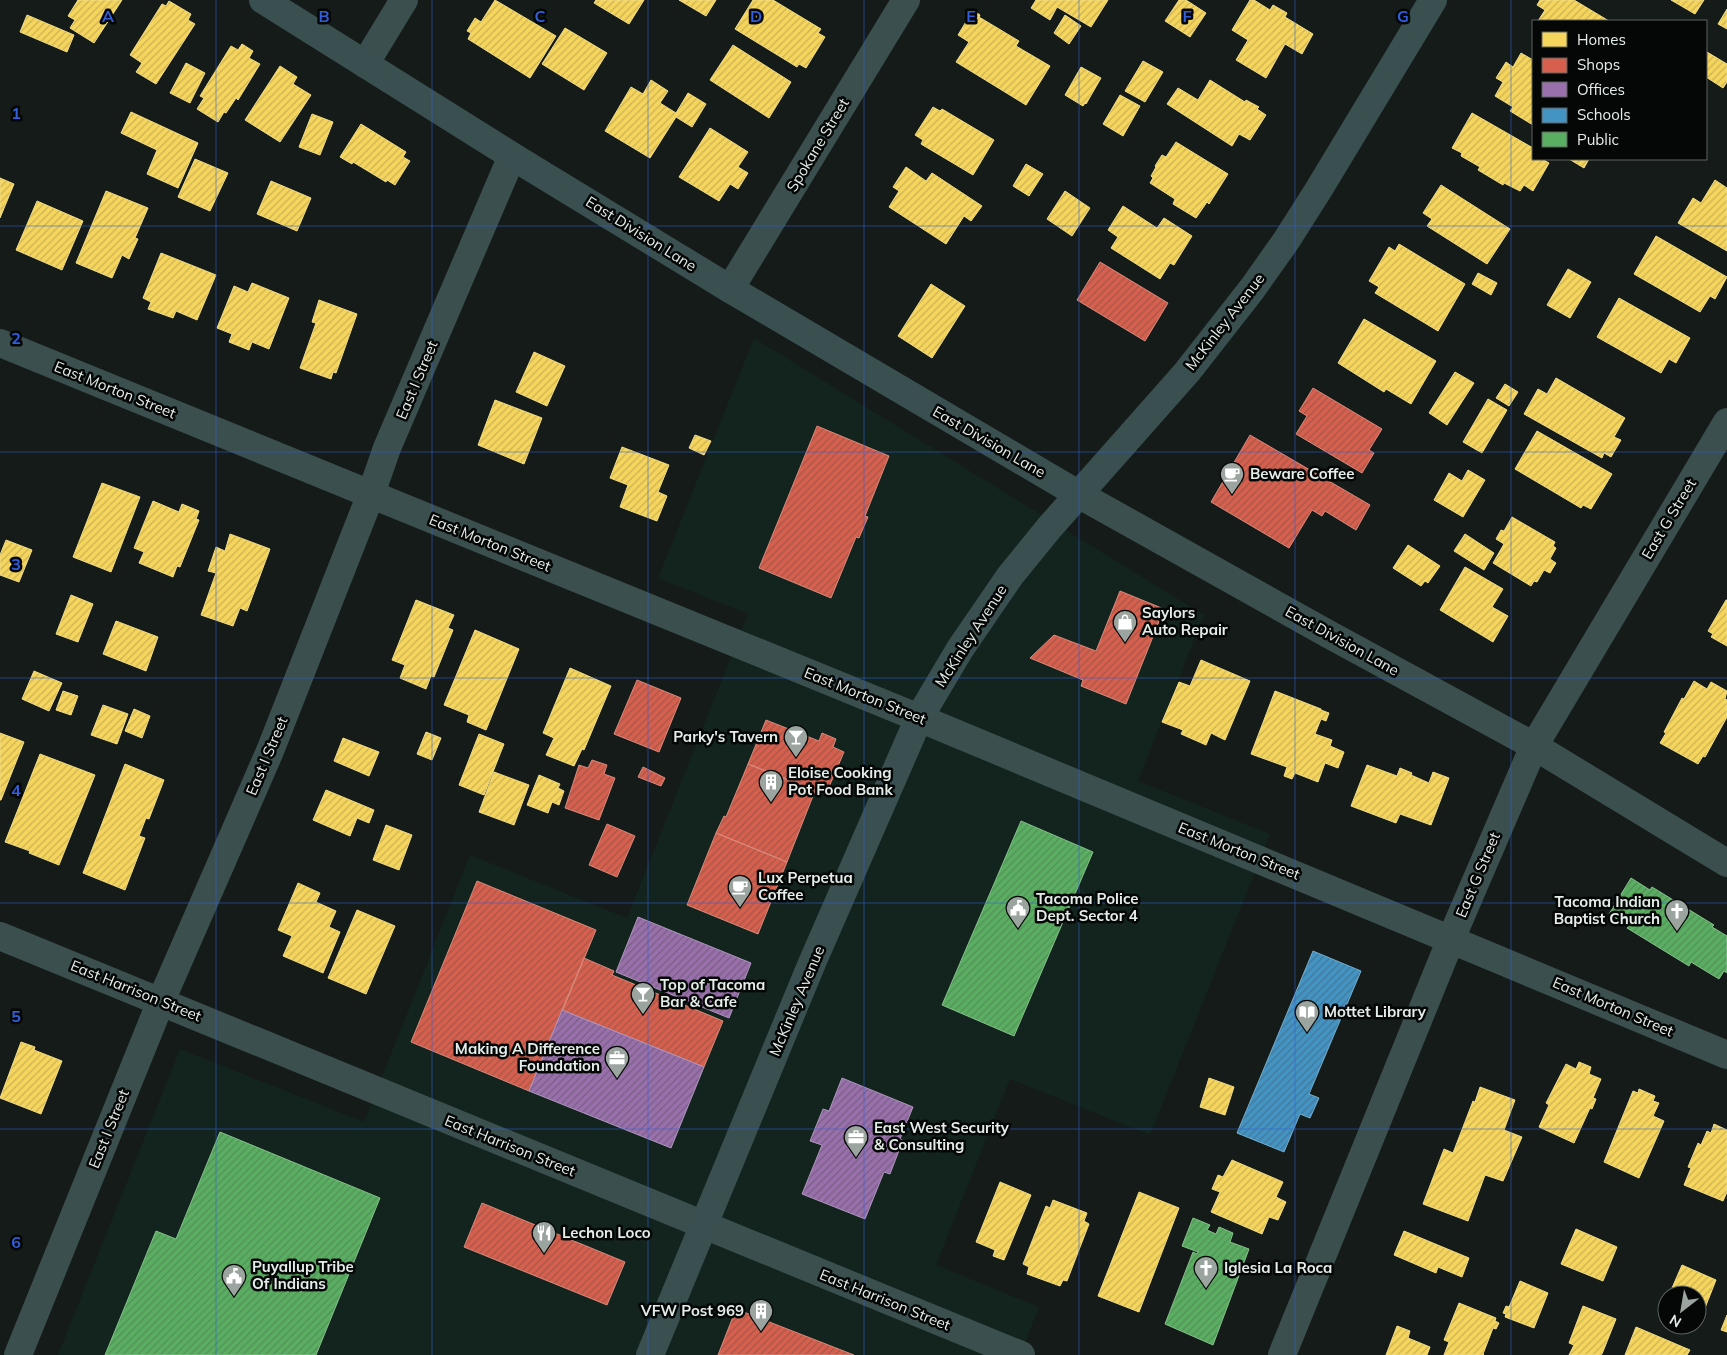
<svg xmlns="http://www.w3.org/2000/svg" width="1727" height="1355" viewBox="0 0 1727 1355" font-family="Mulish,sans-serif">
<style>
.built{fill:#12241d}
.homes{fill:url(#homes-hatch);stroke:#f1dc86}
.shops{fill:url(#shops-hatch);stroke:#da8a7c}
.offices{fill:url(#offices-hatch);stroke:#b096be}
.schools{fill:url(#schools-hatch);stroke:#74aece}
.public{fill:url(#public-hatch);stroke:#84c18a}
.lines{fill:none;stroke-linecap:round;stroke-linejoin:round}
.street{stroke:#3b504e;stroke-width:28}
.secondary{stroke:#3a4f50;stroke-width:28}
.grid{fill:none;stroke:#315eda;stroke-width:1;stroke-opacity:0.55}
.labels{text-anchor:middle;stroke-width:5;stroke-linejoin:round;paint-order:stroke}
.street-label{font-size:15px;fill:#e5ede9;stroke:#040706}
.poi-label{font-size:15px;font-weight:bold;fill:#e5ede9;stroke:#040706;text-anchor:start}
.grid-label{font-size:16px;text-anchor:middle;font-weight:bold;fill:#315eda;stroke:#040706;stroke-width:5;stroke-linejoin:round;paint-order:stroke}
</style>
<defs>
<pattern id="homes-hatch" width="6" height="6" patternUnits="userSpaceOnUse" patternTransform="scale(1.25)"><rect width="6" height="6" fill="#f6d55c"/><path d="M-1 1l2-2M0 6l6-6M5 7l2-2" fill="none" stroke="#cab256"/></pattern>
<pattern id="shops-hatch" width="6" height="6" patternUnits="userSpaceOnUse" patternTransform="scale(1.25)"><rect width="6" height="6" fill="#d6604d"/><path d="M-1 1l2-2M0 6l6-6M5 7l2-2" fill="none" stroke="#a3574b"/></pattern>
<pattern id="offices-hatch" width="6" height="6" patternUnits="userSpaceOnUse" patternTransform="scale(1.25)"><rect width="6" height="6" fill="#9970ab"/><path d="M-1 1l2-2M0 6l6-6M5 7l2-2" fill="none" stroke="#776083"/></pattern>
<pattern id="schools-hatch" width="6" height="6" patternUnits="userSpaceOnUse" patternTransform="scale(1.25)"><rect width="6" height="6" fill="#4393c3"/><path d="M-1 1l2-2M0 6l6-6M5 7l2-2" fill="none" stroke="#447897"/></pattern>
<pattern id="public-hatch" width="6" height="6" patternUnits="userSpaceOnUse" patternTransform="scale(1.25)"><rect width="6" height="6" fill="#5aae61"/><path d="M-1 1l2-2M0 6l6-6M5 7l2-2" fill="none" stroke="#548f59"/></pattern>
</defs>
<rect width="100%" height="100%" fill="#151b18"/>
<path class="built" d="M754 338 1204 615 1138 781 1270 834 1150 1135 1010 1079 936 1265 1039 1307 1020 1355H58L180 1049 364 1122 470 855 627 918 748 614 658 578Z"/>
<path class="homes" d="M78 0H122L94 43 70 28 75 20 68 16Z
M495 0 556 36 530 78 468 39 471 33 467 31 475 18 481 22Z
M596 0H644L629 24 594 3Z
M679 0H716L706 16Z
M753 0H773L821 29 818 33 825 37 806 68 799 64 797 67 735 29Z
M1036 0H1108L1091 27 1057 7 1050 20 1031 8Z
M1179 0H1186L1206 13 1190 37 1165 21Z
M1250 0H1254L1270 10 1273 5 1287 13 1285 17 1313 34 1302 54 1285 44 1266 78 1236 60 1248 40 1232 30Z
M1540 0H1574L1609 21H1538L1545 10 1537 5Z
M1671 0H1704L1695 14Z
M169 1 191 14 188 20 195 24 156 84 136 72 142 63 130 55 162 4 166 6Z
M1727 9V29L1718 24Z
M973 10 980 15 979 17 1019 41 1016 46 1050 66 1026 105 956 62 969 42 958 35Z
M27 15 74 35 67 52 20 32Z
M1065 15 1081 26 1069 44 1054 33Z
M565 28 607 53 584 90 542 64Z
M242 44 253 51 249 58 260 64 238 100 236 98 226 113 224 112 218 122 197 109 204 98 200 96 231 46 238 50Z
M733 45 791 82 769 118 710 80Z
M1707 52 1727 64V82L1723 88 1706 77Z
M1521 53 1533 60V125L1510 111 1513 107 1495 96 1503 82 1496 78 1506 62 1513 67Z
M1143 61 1163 72 1145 102 1125 91Z
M186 63 205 73 190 103 170 93Z
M280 66 297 77 293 84 311 95 280 142 245 120Z
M1081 67 1101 78 1086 104 1085 103 1083 106 1065 95Z
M651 80 668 91 660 103 676 113 688 93 706 104 692 127 676 117 650 158 605 131 631 87 643 94Z
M1210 80 1245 102 1246 100 1259 107 1257 109 1266 115 1250 140 1239 134 1232 146 1167 104 1178 88 1198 100Z
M1120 95 1140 106 1123 136 1103 124Z
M933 107 940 111 942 109 994 140 973 175 921 144 923 140 915 135Z
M131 112 198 143 178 188 147 174 157 150 121 133Z
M1472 113 1533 148V159H1542L1549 163 1533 191 1524 185 1520 191 1504 183 1503 185 1478 170 1480 167 1461 156 1462 153 1452 148Z
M312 114 333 122 320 155 299 147Z
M361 124 406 152 403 157 410 161 395 185 387 180 386 182 353 162 352 164 340 157Z
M710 128 748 152 738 167 748 173 738 189 730 184 719 201 679 177Z
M1176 142 1228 174 1209 204 1207 202 1196 218 1173 204 1175 199 1150 183 1153 178 1151 176 1156 167 1155 166 1162 155 1166 157Z
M195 159 228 173 210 211 178 197Z
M1569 159H1589L1584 168Z
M1026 164 1043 174 1029 196 1013 186Z
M906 167 926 181 932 173 982 206 971 221 964 216 946 244 889 207 899 191 893 187Z
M0 178 14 184 0 218Z
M1715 180 1727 188V251L1678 223 1693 198 1701 203Z
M271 181 311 198 297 231 257 214Z
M1441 185 1510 229 1487 264 1427 226 1432 219 1423 213Z
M106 191 148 208 135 238 138 239 129 259 122 255 112 278 76 263Z
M1065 191 1090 208 1072 236 1047 219Z
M37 201 83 221 62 270 16 250Z
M1123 206 1157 228 1164 218 1192 236 1174 265 1170 263 1160 279 1111 248 1118 237 1108 230Z
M1656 236 1727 277 1715 299 1710 296 1700 312 1634 274Z
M1399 244 1465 284 1438 331 1375 293 1379 287 1369 281 1389 247 1395 251Z
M161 253 216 275 197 320 176 311 173 318 148 309 151 302 143 298Z
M1568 269 1591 282 1570 318 1547 305Z
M1478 273 1497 283 1491 295 1472 284Z
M252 283 289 298 269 349 252 342 249 350 229 342 232 334 217 328 234 286 248 292Z
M931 284 965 306 932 358 898 336Z
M1619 298 1690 338 1676 363 1669 359 1661 373 1597 337Z
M319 300 357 314 336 373 333 372 331 379 300 368 316 323 312 322Z
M1364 319 1436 361 1411 404 1386 389 1384 392 1338 363Z
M534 352 565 366 547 406 516 392Z
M1455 372 1474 383 1447 425 1429 413Z
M1556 378 1625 418 1614 437 1621 440 1611 457 1604 453 1602 458 1524 414 1538 389 1547 394Z
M1505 384 1518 392 1509 406 1496 398Z
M1488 399 1507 410 1482 453 1463 442Z
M495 400 542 418 524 464 478 445Z
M1537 431 1612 474 1591 509 1583 505 1581 508 1515 469Z
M695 435 711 441 704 455 689 448Z
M622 447 669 465 658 492 667 496 657 521 620 507 628 485 610 478Z
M1468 470 1485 480 1463 517 1434 500 1449 473 1462 481Z
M102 483 140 497 111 572 73 557Z
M153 501 179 512 182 504 199 511 196 519 199 520 180 567 177 566 173 577 139 563 144 552 134 548Z
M1512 517 1555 542 1553 546 1556 548 1550 559 1556 563 1550 573 1544 570 1537 582 1534 581 1531 586 1493 563 1504 544 1496 539 1501 530 1504 531Z
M230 534 270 549 247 611 240 608 233 626 201 615 216 573 208 571 216 547 225 551Z
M1465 534 1494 553 1484 570 1454 551Z
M6 540 32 550 19 582 0 575V555Z
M1408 545 1440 566 1428 583 1425 581 1421 586 1393 568Z
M1465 567 1503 589 1492 607 1508 616 1493 642 1440 610Z
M71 595 93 604 78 642 56 634Z
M416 600 454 615 448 628 453 630 434 677 431 676 426 689 400 678 405 665 392 660Z
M1726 600H1727V646L1711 637 1713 634 1708 631Z
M116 621 158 637 146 671 103 654Z
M475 630 519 649 486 730 467 722 469 715 444 705Z
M1201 660 1250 681 1225 740 1211 733 1206 745 1181 734 1183 730 1162 722 1179 682 1190 686Z
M570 668 611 686 584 750 582 749 574 766 546 755 554 738 543 733Z
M34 671 62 683 49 711 22 699Z
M1694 681 1707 689 1711 682 1727 691 1725 699 1727 700V717L1705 757 1703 756 1698 764 1660 743 1666 733 1664 732 1682 698 1684 699Z
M63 691 78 696 71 715 56 710Z
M1275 691 1321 709V710L1329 713 1326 721 1321 719 1315 734 1332 740 1330 746 1344 752 1338 768 1325 763 1318 782 1295 773 1292 779 1284 776 1287 767 1251 754Z
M103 705 128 714 117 744 91 735Z
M134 709 150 716 142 738 125 731Z
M426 732 441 738 432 760 417 754Z
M0 733 24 742 1 800H0Z
M479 734 504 744 484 795 459 785Z
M343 738 379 752 369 776 334 761Z
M40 754 95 775 59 865 29 853 30 851 5 842Z
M125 764 164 780 149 819 146 818 139 836 145 838 125 890 83 873Z
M1367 765 1397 776 1400 768 1412 773 1411 775 1429 783 1433 772 1449 778 1431 825 1400 814 1396 823 1351 806Z
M494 772 529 785 514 825 479 812Z
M539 775 560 784 558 788 564 791 559 805 552 802 548 813 527 805Z
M326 790 374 810 369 823 357 818 350 836 313 820Z
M386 825 412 835 399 870 373 860Z
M298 883 320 893 316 902 336 911 329 927 340 932 323 973 283 956 292 936 278 930Z
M357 910 395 926 366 994 328 978Z
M21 1042 35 1047 34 1050 62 1061 41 1114 0 1098Z
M1579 1062 1591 1067 1589 1074 1601 1079 1593 1098 1596 1099 1592 1109 1590 1108 1574 1143 1539 1127 1549 1105 1546 1103 1566 1064 1576 1069Z
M1209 1078 1234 1087 1225 1115 1200 1107Z
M1480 1087 1515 1100 1504 1130 1522 1137 1503 1181 1485 1175 1468 1221 1423 1204 1444 1149 1453 1153 1473 1101 1475 1102Z
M1639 1089 1655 1096 1653 1101 1659 1103 1653 1116 1664 1121 1639 1178 1604 1162 1633 1091 1638 1093Z
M1714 1124 1727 1130V1192L1723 1201 1684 1185 1691 1168 1688 1167 1698 1143 1701 1145 1707 1131 1711 1133Z
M1232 1160 1283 1182 1276 1197 1286 1202 1278 1220 1269 1217 1262 1234 1211 1212 1220 1192 1212 1189 1218 1175 1223 1177Z
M1000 1182 1031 1195 1004 1260 993 1256 995 1250 976 1242Z
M1139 1192 1179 1208 1139 1312 1098 1296Z
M1053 1200 1087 1213 1084 1221 1089 1224 1067 1281 1063 1280 1060 1286 1027 1274 1029 1267 1023 1264 1046 1206 1050 1208Z
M1576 1229 1617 1247 1603 1281 1561 1264Z
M1404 1231 1469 1258 1462 1277 1438 1267 1436 1273 1394 1255Z
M1682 1265 1716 1280 1701 1318 1697 1317V1295H1669Z
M1520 1281 1548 1293 1534 1328 1505 1317 1506 1314 1503 1313 1506 1306 1509 1307Z
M1459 1303 1496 1318 1495 1321 1499 1323 1496 1329 1493 1328 1483 1354 1484 1355H1444L1449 1342 1444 1340Z
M1583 1306 1616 1319 1602 1354 1600 1355H1569L1574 1345 1569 1343Z
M1727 1315V1332L1721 1330Z
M1397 1326 1410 1331 1408 1338 1430 1347 1427 1355H1386Z
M1636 1327 1690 1350 1687 1355H1625Z"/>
<path class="shops" d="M1100 262 1168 303 1145 341 1077 300Z
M1313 388 1382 429 1369 450 1374 453 1362 473 1296 434 1307 416 1299 411Z
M817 426 889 456 865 516 868 517 859 538 856 537 831 598 759 568Z
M1250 435 1370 505 1356 530 1325 511 1322 516 1312 510 1289 548 1211 502Z
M1120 591 1164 609 1126 704 1081 686 1083 680 1030 658 1054 635 1096 651Z
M637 680 681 698 659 752 614 734Z
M766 720 819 741 822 733 836 739 833 747 844 752 826 794 748 764Z
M592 760 607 765 604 774 615 778 599 820 565 808 579 765 588 768Z
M748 764 815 791 787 862 716 833 724 816 726 817Z
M643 767 665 778 661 786 638 777Z
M607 824 635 836 617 877 589 865Z
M716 833 787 862 758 934 687 905Z
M477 881 596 930 529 1091 411 1042Z
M584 958 614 971 612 975 723 1021 704 1067 562 1010Z
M482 1203 625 1262 607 1305 464 1247Z
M736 1309 854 1355H718Z"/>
<path class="offices" d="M638 917 751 963 729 1018 616 972Z
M562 1010 704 1067 671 1148 529 1091Z
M842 1078 913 1107 900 1139 903 1140 890 1174 884 1172 865 1219 802 1194 822 1145 810 1141 823 1109 829 1111Z"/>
<path class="schools" d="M1313 951 1361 971 1309 1094 1319 1098 1310 1118 1300 1114 1284 1152 1237 1133Z"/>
<path class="public" d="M1021 821 1093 852 1014 1036 942 1005Z
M1631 878 1650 890 1652 887 1714 925 1712 927 1727 936V973L1724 971 1719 979 1691 962 1689 966 1627 928 1629 926 1609 914Z
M220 1132 380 1198 316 1355H105L156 1231 176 1239Z
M1193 1218 1210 1225 1207 1230 1216 1234 1219 1227 1233 1233 1230 1242 1249 1249 1213 1345 1165 1324 1193 1252 1197 1254 1198 1252 1182 1246Z"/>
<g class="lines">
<path class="street" d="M365 64 404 0
M730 289 906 0
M0 343 919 718 1727 1055
M1078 494 1330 635 1534 746 1727 863
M0 936 1021 1355
M18 1355 161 1001 270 751 371 494 387 448 512 156
M1282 1355 1451 939 1534 746 1727 422"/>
<path class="secondary" d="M263 0 512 156 730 289 1078 494
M650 1355 812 963 919 718 960 649 1010 576 1049 528 1187 372 1252 289 1286 241 1319 189 1433 0"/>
</g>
<path class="grid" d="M216 0V1355M432 0V1355M648 0V1355M864 0V1355M1079 0V1355M1295 0V1355M1511 0V1355M0 226H1727M0 452H1727M0 678H1727M0 903H1727M0 1129H1727"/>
<defs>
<g id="cafe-pin" transform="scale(1.25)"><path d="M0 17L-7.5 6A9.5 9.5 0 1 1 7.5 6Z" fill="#9ca4a0" stroke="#040706"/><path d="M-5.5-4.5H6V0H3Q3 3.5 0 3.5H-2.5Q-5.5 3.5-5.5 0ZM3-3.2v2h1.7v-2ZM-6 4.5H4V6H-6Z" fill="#fff"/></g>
<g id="shop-pin" transform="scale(1.25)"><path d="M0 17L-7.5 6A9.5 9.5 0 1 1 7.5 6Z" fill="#9ca4a0" stroke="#040706"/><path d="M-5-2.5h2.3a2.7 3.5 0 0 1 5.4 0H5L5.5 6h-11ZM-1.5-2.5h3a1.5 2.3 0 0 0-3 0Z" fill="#fff"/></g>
<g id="bar-pin" transform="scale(1.25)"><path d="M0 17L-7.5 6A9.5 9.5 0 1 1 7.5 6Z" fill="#9ca4a0" stroke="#040706"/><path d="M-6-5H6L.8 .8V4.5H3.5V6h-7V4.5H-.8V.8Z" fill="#fff"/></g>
<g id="building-pin" transform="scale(1.25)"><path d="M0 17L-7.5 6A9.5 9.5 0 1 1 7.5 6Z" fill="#9ca4a0" stroke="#040706"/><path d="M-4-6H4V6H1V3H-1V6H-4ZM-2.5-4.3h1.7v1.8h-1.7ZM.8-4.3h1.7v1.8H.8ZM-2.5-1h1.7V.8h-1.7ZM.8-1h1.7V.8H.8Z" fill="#fff"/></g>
<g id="civic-pin" transform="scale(1.25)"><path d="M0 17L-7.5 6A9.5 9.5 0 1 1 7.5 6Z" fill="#9ca4a0" stroke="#040706"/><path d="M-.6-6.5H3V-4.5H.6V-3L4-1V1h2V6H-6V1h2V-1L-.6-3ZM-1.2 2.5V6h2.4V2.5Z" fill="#fff"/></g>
<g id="church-pin" transform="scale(1.25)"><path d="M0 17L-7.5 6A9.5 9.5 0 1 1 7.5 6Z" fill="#9ca4a0" stroke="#040706"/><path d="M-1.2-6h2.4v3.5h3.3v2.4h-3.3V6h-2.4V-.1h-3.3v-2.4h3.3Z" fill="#fff"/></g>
<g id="library-pin" transform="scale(1.25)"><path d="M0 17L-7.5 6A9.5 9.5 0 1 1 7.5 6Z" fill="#9ca4a0" stroke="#040706"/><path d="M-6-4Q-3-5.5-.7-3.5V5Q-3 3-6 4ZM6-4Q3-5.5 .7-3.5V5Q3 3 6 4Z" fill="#fff"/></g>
<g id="office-pin" transform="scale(1.25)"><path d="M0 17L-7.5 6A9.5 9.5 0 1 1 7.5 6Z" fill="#9ca4a0" stroke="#040706"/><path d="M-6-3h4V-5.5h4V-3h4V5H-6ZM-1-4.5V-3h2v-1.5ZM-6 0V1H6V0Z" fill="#fff"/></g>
<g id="restaurant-pin" transform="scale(1.25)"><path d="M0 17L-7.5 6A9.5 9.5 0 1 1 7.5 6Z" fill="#9ca4a0" stroke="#040706"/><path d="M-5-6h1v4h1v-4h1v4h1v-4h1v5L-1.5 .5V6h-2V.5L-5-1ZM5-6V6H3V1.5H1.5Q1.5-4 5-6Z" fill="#fff"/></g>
</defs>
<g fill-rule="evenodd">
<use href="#cafe-pin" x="1232" y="474"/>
<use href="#shop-pin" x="1125" y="622"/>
<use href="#bar-pin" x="796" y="737"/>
<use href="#building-pin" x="771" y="782"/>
<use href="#cafe-pin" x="740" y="887"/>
<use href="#civic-pin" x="1018" y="908"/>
<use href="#church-pin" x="1677" y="911"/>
<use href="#bar-pin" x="643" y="994"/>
<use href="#library-pin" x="1307" y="1012"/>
<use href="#office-pin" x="617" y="1058"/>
<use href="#office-pin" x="856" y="1137"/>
<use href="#restaurant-pin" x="544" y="1233"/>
<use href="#church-pin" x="1206" y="1268"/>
<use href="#civic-pin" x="234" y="1276"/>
<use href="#building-pin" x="761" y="1311"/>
</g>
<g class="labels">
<g class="street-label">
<text transform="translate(818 145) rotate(-59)" y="5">Spokane Street</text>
<text transform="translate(641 234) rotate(32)" y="5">East Division Lane</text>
<text transform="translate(1225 322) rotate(-52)" y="5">McKinley Avenue</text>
<text transform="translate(417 380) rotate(-67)" y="5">East I Street</text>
<text transform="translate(115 390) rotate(22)" y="5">East Morton Street</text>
<text transform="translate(989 442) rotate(30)" y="5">East Division Lane</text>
<text transform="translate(1669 519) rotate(-59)" y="5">East G Street</text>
<text transform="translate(490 543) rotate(22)" y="5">East Morton Street</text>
<text transform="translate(971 636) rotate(-57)" y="5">McKinley Avenue</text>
<text transform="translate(1342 641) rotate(29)" y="5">East Division Lane</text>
<text transform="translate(865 696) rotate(22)" y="5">East Morton Street</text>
<text transform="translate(267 756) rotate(-67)" y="5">East I Street</text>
<text transform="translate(1239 851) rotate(22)" y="5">East Morton Street</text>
<text transform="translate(1478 875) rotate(-67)" y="5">East G Street</text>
<text transform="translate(136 991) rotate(22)" y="5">East Harrison Street</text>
<text transform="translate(797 1001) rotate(-67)" y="5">McKinley Avenue</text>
<text transform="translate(1613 1007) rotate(23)" y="5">East Morton Street</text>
<text transform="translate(109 1129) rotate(-68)" y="5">East I Street</text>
<text transform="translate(510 1146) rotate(22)" y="5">East Harrison Street</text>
<text transform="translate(885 1300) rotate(22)" y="5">East Harrison Street</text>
</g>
<g class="poi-label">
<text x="1250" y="479">Beware Coffee</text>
<text x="1142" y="618">Saylors<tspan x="1142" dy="17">Auto Repair</tspan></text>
<text x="778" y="742" text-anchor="end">Parky's Tavern</text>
<text x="788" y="778">Eloise Cooking<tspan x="788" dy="17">Pot Food Bank</tspan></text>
<text x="758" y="883">Lux Perpetua<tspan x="758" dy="17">Coffee</tspan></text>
<text x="1036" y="904">Tacoma Police<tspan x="1036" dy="17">Dept. Sector 4</tspan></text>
<text x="1660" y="907" text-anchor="end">Tacoma Indian<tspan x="1660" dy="17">Baptist Church</tspan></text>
<text x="660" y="990">Top of Tacoma<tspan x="660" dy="17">Bar &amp; Cafe</tspan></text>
<text x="1324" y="1017">Mottet Library</text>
<text x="600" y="1054" text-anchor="end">Making A Difference<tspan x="600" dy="17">Foundation</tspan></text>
<text x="874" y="1133">East West Security<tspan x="874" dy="17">&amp; Consulting</tspan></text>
<text x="562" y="1238">Lechon Loco</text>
<text x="252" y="1272">Puyallup Tribe<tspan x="252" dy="17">Of Indians</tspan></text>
<text x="1224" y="1273">Iglesia La Roca</text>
<text x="744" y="1316" text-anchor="end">VFW Post 969</text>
</g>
</g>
<g class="grid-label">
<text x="108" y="22">A</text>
<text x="324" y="22">B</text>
<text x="540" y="22">C</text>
<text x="756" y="22">D</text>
<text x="971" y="22">E</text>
<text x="1187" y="22">F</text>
<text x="1403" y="22">G</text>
<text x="16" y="119">1</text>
<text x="16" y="344">2</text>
<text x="16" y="570">3</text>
<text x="16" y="796">4</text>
<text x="16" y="1022">5</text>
<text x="16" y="1248">6</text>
</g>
<rect x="1532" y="20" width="175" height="140" fill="#040706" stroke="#5e6361"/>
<rect x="1542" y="32" width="25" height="15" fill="#f6d55c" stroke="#5e6361"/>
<text x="1577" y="45" font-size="15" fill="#e5ede9">Homes</text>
<rect x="1542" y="58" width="25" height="15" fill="#d6604d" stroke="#5e6361"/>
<text x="1577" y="70" font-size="15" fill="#e5ede9">Shops</text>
<rect x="1542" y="82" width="25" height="15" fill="#9970ab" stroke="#5e6361"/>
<text x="1577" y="95" font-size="15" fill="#e5ede9">Offices</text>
<rect x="1542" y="108" width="25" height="15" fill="#4393c3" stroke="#5e6361"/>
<text x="1577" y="120" font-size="15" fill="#e5ede9">Schools</text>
<rect x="1542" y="132" width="25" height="15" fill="#5aae61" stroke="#5e6361"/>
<text x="1577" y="145" font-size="15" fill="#e5ede9">Public</text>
<g transform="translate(1682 1310) rotate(211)"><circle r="24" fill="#040706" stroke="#5e6361"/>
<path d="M0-4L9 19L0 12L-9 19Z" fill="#9ca4a0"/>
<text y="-8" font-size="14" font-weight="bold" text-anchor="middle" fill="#e5ede9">N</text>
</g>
</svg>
